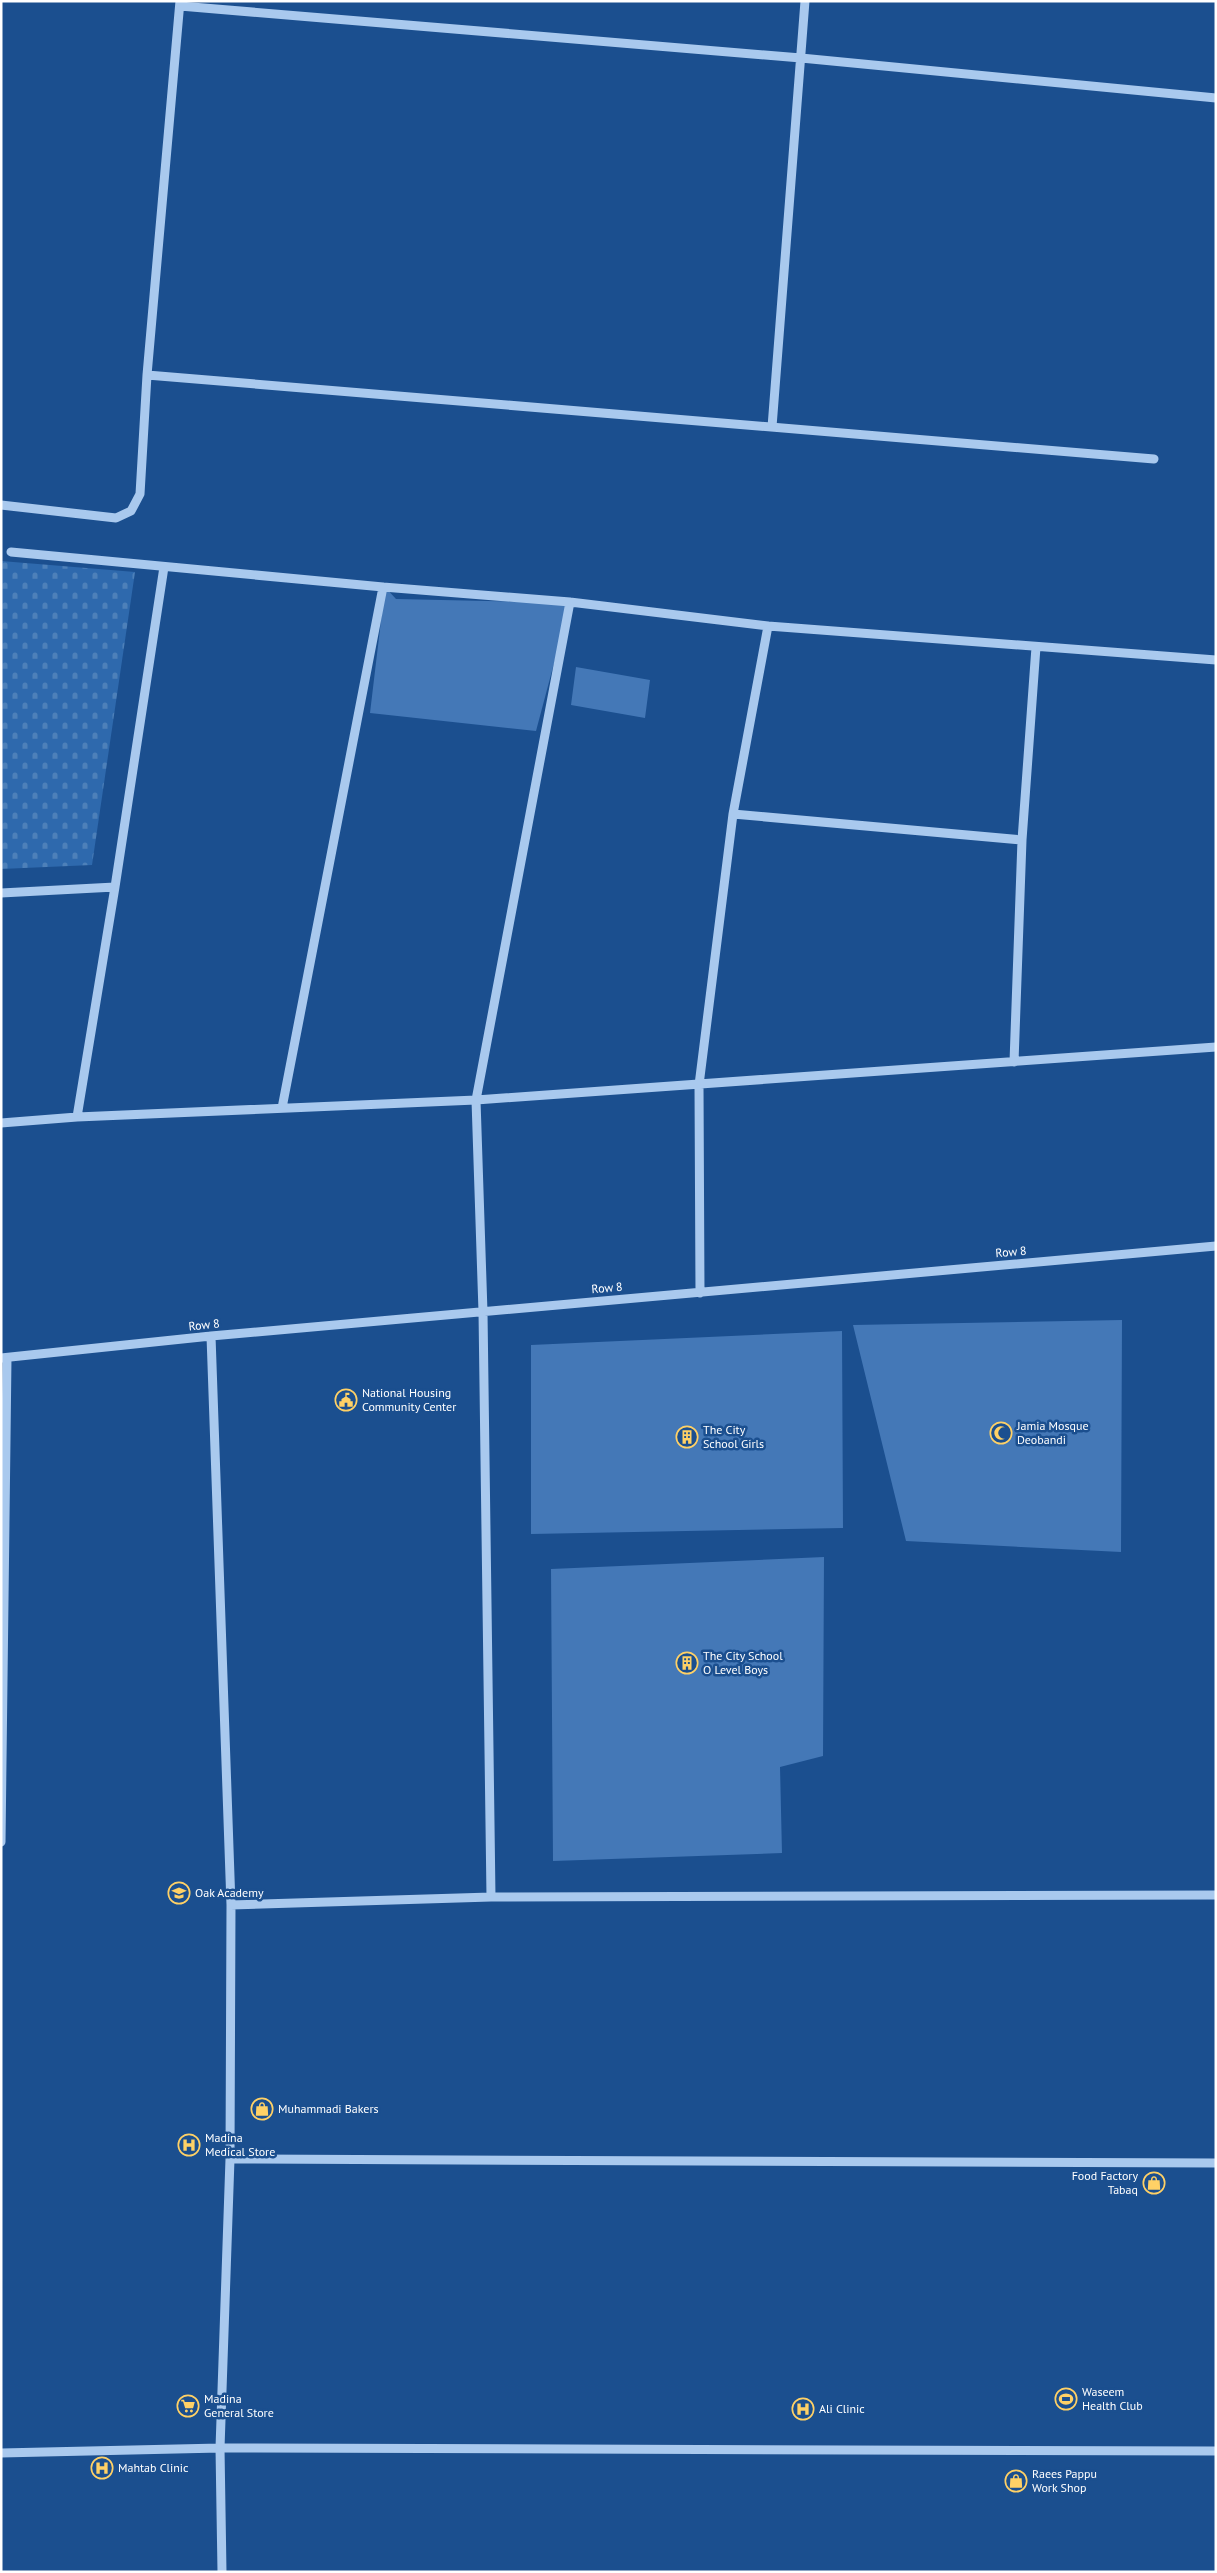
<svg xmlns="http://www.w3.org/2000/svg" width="1217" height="2573" viewBox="0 0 1217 2573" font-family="'PT Sans',sans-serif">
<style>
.cemetery{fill:url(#cemetery-stones)}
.building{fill:#4478b7}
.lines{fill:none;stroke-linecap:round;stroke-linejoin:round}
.minor{stroke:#a9c9ee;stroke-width:9}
.labels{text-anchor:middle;stroke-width:5;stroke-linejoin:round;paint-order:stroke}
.street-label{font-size:12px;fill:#fff;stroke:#1b4f8f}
.poi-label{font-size:12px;fill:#fff;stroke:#1b4f8f;text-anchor:start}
</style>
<defs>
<pattern id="cemetery-stones" width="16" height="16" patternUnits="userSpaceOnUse" patternTransform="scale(1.25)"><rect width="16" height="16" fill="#2e69ad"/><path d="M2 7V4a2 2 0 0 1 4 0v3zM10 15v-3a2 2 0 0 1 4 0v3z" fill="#4d80b9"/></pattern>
</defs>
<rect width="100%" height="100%" fill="#1b4f8f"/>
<path class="cemetery" d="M1 561 135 572 92 865 1 869Z"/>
<path class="building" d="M385 587 396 599 570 603 536 731 370 713Z
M576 667 650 680 645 718 571 705Z
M1122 1320 1121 1552 906 1541 853 1325Z
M842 1331 843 1528 531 1534V1345Z
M824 1557 823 1756 780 1767 782 1853 553 1861 551 1569Z"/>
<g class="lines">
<path class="minor" d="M180 6 801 58 1216 98
M147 375 1154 459
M772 427 805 1
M1 505 116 518 131 511 140 494 147 375 180 1
M11 552 383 587 570 602 768 626 1216 660
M733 814 1022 840
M1 893 115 887
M1014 1062 1022 840 1036 647
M282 1108 383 587
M77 1117 115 887 164 567
M1 1123 77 1117 476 1100 1216 1047
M700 1293 699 1085 733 814 768 626
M211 1336 231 1905 230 2159 220 2448 222 2572
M1 1358 211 1336 1216 1246
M1 1842 7 1358
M491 1897 483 1312 476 1100 570 602
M231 1905 491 1897 1216 1895
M230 2159 1216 2163
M1 2453 220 2448 1216 2451"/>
</g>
<defs>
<g id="civic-ring" transform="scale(1.125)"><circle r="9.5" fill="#1b4f8f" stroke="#ffd166" stroke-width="1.5"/><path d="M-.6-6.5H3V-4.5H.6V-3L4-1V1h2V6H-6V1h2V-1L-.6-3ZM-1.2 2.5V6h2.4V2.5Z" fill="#ffd166"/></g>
<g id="mosque-ring" transform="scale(1.125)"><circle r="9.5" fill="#1b4f8f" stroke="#ffd166" stroke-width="1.5"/><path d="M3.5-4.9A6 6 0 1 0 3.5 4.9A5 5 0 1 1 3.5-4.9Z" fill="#ffd166"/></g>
<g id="building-ring" transform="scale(1.125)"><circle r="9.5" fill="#1b4f8f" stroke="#ffd166" stroke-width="1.5"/><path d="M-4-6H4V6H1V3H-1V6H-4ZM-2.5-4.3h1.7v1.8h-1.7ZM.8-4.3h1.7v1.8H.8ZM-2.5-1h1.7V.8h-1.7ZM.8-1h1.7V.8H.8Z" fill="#ffd166"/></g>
<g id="school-ring" transform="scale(1.125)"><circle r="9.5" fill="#1b4f8f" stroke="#ffd166" stroke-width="1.5"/><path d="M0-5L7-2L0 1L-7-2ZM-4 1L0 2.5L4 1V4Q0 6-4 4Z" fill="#ffd166"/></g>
<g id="shop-ring" transform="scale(1.125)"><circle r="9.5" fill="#1b4f8f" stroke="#ffd166" stroke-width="1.5"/><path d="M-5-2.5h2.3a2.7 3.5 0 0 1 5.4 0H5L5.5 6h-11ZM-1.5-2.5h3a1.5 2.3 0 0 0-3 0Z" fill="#ffd166"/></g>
<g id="hospital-ring" transform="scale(1.125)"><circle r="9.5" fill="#1b4f8f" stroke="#ffd166" stroke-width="1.5"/><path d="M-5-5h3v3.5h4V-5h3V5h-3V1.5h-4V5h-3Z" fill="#ffd166"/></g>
<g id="stadium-ring" transform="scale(1.125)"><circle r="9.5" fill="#1b4f8f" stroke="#ffd166" stroke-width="1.5"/><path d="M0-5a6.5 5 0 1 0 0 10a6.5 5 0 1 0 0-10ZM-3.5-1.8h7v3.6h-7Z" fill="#ffd166"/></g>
<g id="supermarket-ring" transform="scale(1.125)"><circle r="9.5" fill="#1b4f8f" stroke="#ffd166" stroke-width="1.5"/><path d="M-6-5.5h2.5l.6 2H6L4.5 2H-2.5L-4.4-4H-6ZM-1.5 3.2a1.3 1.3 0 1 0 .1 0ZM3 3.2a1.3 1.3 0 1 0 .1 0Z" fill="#ffd166"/></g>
</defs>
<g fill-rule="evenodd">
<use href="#civic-ring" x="346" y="1400"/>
<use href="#mosque-ring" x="1001" y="1433"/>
<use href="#building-ring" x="687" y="1437"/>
<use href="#building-ring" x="687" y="1663"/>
<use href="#school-ring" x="179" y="1893"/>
<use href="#shop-ring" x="262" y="2109"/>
<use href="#hospital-ring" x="189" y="2145"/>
<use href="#shop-ring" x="1154" y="2183"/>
<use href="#stadium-ring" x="1066" y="2399"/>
<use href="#supermarket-ring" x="188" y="2406"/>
<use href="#hospital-ring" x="803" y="2409"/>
<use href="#hospital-ring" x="102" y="2468"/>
<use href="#shop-ring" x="1016" y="2481"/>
</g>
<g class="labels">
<g class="street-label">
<text transform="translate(1011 1252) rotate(-5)" y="4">Row 8</text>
<text transform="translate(607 1288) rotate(-5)" y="4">Row 8</text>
<text transform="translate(204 1325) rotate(-6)" y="4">Row 8</text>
</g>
<g class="poi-label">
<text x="362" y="1397">National Housing<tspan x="362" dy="14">Community Center</tspan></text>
<text x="1017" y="1430">Jamia Mosque<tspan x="1017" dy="14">Deobandi</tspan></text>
<text x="703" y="1434">The City<tspan x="703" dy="14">School Girls</tspan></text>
<text x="703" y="1660">The City School<tspan x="703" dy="14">O Level Boys</tspan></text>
<text x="195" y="1897">Oak Academy</text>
<text x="278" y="2113">Muhammadi Bakers</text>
<text x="205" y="2142">Madina<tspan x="205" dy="14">Medical Store</tspan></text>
<text x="1138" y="2180" text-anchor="end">Food Factory<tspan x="1138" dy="14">Tabaq</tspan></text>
<text x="1082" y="2396">Waseem<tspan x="1082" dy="14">Health Club</tspan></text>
<text x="204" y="2403">Madina<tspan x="204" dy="14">General Store</tspan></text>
<text x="819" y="2413">Ali Clinic</text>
<text x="118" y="2472">Mahtab Clinic</text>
<text x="1032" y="2478">Raees Pappu<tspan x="1032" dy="14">Work Shop</tspan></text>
</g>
</g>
<rect width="1217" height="2573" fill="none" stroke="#ffffff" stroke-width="5"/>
</svg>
